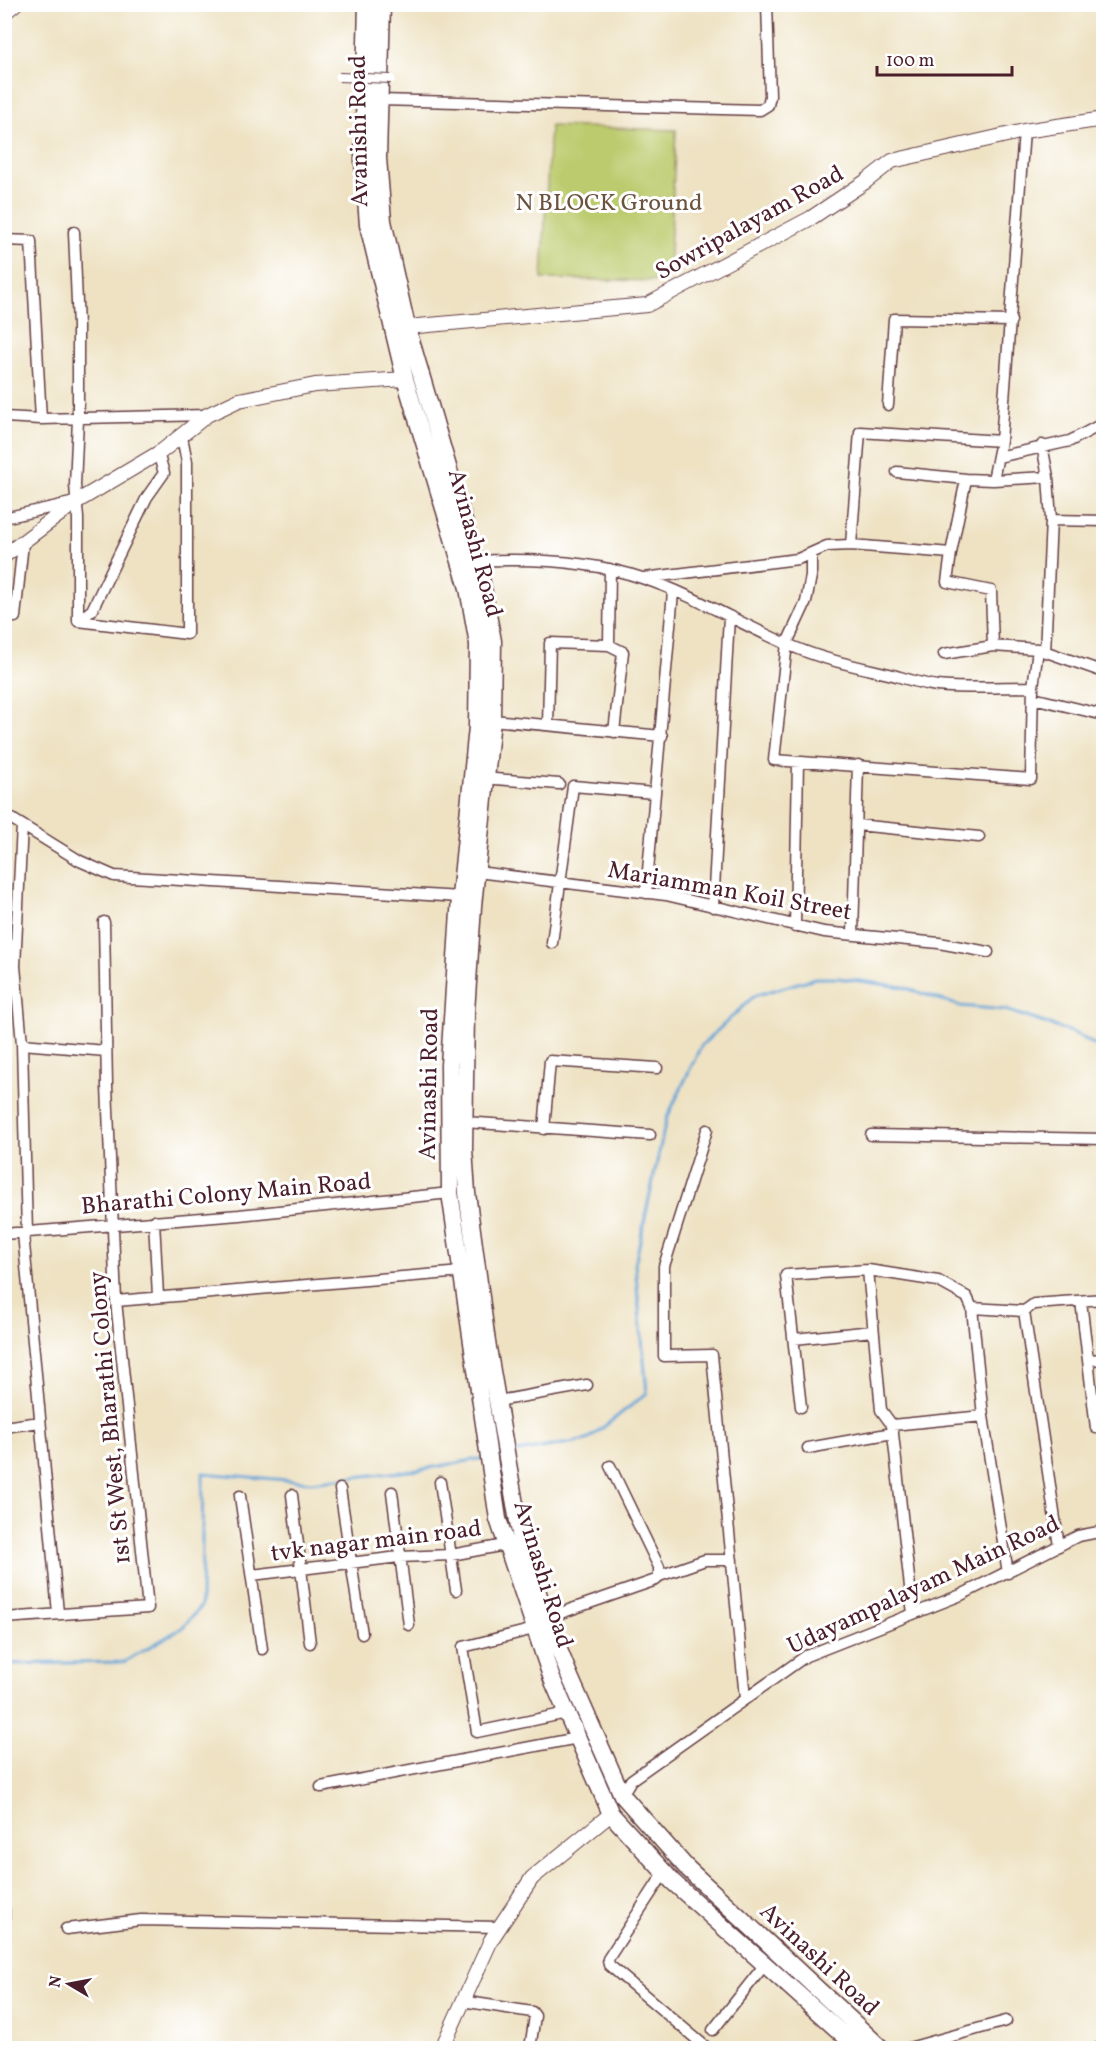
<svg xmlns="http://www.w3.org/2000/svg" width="1108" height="2053" viewBox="0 0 1108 2053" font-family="Vollkorn,serif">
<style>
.green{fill:#bccb6d;stroke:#83754c;stroke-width:1.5}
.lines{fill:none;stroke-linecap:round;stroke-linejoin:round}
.stream{stroke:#63a3d6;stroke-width:3}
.minor-casing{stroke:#633c42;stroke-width:13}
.tertiary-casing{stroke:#633c42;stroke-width:16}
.primary-casing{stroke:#633c42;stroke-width:19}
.minor{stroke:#fff;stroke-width:10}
.tertiary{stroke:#fff;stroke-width:14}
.primary{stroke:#fff;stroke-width:16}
.pedestrian-bridge-casing{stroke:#633c42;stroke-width:10;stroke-linecap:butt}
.pedestrian-bridge{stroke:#fff;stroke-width:8}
.labels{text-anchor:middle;stroke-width:6;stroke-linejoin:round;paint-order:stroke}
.street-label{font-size:24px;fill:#4a1f2b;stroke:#fff}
.park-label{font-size:24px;fill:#6c533f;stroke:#fff}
</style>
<rect width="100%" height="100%" fill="#fff"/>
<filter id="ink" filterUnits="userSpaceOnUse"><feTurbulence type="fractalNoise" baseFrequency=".0167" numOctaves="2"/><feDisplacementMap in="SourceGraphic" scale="12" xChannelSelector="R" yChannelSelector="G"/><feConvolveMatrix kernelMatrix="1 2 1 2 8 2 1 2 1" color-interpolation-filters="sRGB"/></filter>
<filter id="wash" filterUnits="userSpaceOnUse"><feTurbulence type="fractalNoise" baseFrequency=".008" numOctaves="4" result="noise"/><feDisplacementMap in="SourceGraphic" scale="24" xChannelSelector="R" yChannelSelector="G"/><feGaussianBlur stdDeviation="1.35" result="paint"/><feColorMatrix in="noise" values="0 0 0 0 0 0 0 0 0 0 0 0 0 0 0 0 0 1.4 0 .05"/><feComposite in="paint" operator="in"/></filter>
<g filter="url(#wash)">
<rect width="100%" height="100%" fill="#eee2c3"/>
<path class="green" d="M550 126 676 130 669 274 664 281 542 279Z"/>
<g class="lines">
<path class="stream" d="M512 1453 587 1440 647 1393 635 1264 666 1120 701 1046 754 996 815 978H838L903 987 960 1006 1006 1010 1074 1033 1104 1050
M4 1664 124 1662 182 1628 201 1606 203 1473 310 1482 418 1470 484 1458"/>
</g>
</g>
<g filter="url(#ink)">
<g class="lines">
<g class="minor-casing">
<path id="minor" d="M379 100 760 110 768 105 770 96 767 4
M74 232 78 326V419L75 485 78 518V621L187 634V462L182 437
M4 240 31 241 41 419
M888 405 894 319 1011 321
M4 417 41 419 207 415
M1042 445 1048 477
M998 457 1070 441 1104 423
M897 472 966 479
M993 480 1048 477 1051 520
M4 518 71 503
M851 545 860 432 1001 441
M951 553 947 582 991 591 993 646
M475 561C531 558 589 560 642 578 698 596 749 630 804 651 832 662 864 668 893 675 907 679 922 684 937 686 968 689 1001 687 1033 687L1031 779 774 760 787 643 806 602 811 576V554
M610 569 609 645 623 652 614 732
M644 578 798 559 827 546 851 545 951 553 966 479 993 480 1001 441 1024 131
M15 617 23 543
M78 621 92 610 147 497 164 473 158 453
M1045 652 1051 520 1104 521
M944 654 993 646 1038 649
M1033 687 1038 649 1104 672
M1033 698 1104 715
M492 720 662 736
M548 725 550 643 609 645
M482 778 559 784
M4 814 80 861 114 876 460 897
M22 825 15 966 22 1044 27 1233
M857 825 979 837
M477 872 666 895 824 932 939 943 988 952
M646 893 673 592
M713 907 729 617
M795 927 798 762
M853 934 858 765
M552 943 573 786 654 793
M22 1044 106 1051
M465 1122 650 1135
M544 1129 550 1061 657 1068
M707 1130 664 1266V1356L712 1355 745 1698
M871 1135 1104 1139
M154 1221 158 1296
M23 1233 58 1613
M4 1234 239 1215 450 1193
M868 1270 881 1410 892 1425 913 1614
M116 1301 462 1272
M1081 1301 1096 1428 1104 1427
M972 1308 1024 1311 1034 1304 1104 1299
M1024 1311 1059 1546
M794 1339 873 1331
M1088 1360 1104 1359
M498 1401 587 1385
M801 1407 786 1275 868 1270 938 1281 967 1297 972 1308 983 1416
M892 1425 983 1416 1008 1573
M4 1427 40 1422
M808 1448 893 1433
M440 1482 456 1590
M340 1489 362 1634
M392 1492 409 1625
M292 1495 310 1643
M240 1496 262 1649
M252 1575 399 1557 451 1555 505 1545
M659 1576 705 1560H732
M4 1618 148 1608 116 1301 107 1086 104 922
M546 1618 656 1580 659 1576V1567L610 1466
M534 1629 463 1647 477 1732 567 1713
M321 1787 578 1738
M622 1795 631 1780 806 1656 961 1595 1078 1536 1104 1531
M664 1873 608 1959 609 1965 707 2048
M4 1910V1934
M66 1929 141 1920 499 1927
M462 2001 532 2012 535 2016 530 2048
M713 2030 766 1963
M909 2048 1006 2021
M1098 2048 1104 2047"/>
</g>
<g class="tertiary-casing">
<path id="tertiary" d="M4 13 15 4
M407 327 647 305 811 218 865 182 892 161 1024 131 1104 119
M4 556 76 502 162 451 207 415 239 400 315 385 405 379
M442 2048 491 1940 532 1878 611 1814"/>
</g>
<g class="primary-casing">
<path id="primary" d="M367 4 363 160 368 225 405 379 468 588 478 644 477 727 460 897 449 1065 450 1193 498 1519 552 1679 611 1814 673 1882 858 2048
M382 4 378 158 383 221 407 327 482 583 493 641 492 720 473 906 466 1012 464 1149 467 1193 487 1342 521 1539 546 1618 570 1677 622 1795 686 1867 881 2048"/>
</g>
<use href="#minor" class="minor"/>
<use href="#tertiary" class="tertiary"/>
<use href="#primary" class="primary"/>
<g class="pedestrian-bridge-casing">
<path id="pedestrian-bridge" d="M339 77 391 79"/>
</g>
<use href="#pedestrian-bridge" class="pedestrian-bridge"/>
</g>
</g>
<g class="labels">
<g class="street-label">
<text transform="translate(358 131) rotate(-91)" y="8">Avanishi Road</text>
<text transform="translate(749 222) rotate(-29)" y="8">Sowripalayam Road</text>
<text transform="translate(476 543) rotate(75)" y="8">Avinashi Road</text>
<text transform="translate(730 890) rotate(10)" y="8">Mariamman Koil Street</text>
<text transform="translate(428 1084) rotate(-89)" y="8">Avinashi Road</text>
<text transform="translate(226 1193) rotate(-5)" y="8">Bharathi Colony Main Road</text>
<text transform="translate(109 1418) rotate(-95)" y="8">1st St West, Bharathi Colony</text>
<text transform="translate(376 1540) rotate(-7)" y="8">tvk nagar main road</text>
<text transform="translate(544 1574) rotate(73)" y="8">Avinashi Road</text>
<text transform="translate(923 1584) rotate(-25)" y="8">Udayampalayam Main Road</text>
<text transform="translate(820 1959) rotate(43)" y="8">Avinashi Road</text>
</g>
<g class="park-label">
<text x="609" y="210">N BLOCK Ground</text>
</g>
</g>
<rect width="1108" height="2053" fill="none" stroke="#fff" stroke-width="24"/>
<g transform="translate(69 1984) rotate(280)" stroke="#ffffff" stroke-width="4.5" paint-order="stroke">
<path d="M0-4.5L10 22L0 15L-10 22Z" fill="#4a1f2b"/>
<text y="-9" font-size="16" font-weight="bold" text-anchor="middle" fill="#4a1f2b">N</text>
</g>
<path d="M877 66v9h135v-9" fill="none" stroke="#4a1f2b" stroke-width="3"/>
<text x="886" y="66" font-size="18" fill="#4a1f2b" stroke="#ffffff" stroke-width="4.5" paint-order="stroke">100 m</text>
</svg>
